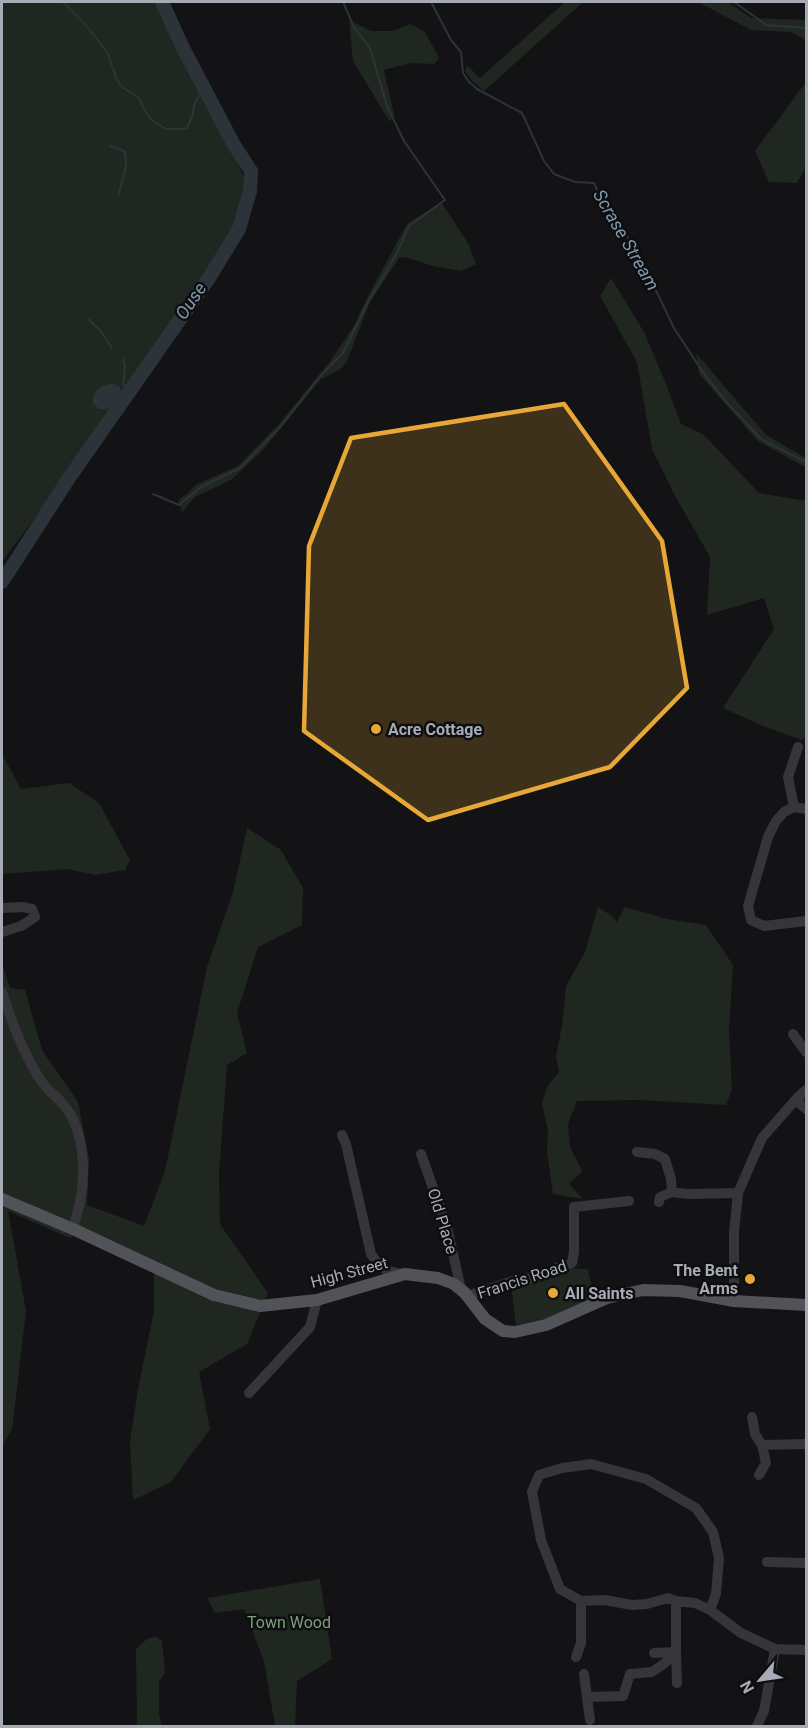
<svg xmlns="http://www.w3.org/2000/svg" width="808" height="1728" viewBox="0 0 808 1728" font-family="Roboto,sans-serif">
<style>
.green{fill:#202720}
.water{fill:#2c343a}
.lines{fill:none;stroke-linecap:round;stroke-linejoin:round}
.stream{stroke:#2c343a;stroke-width:2}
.river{stroke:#2c343a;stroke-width:14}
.minor{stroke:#35353a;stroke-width:10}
.major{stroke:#515359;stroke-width:12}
.marked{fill:#e8a838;fill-opacity:0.2;stroke:#e8a838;stroke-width:4.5;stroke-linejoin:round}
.poi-dot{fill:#e8a838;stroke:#0e0e10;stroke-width:2}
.labels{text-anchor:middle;stroke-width:5;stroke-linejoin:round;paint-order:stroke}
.poi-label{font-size:16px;font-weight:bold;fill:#a6abb5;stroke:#0e0e10;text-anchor:start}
.street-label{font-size:16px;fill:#a6abb5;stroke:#0e0e10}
.park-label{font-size:16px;fill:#7d9f7e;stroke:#0e0e10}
.water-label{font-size:18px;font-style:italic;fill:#7e99ae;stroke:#0e0e10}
</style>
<rect width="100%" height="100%" fill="#131315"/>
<path class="green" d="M2 2H156L241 170 245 182V198L236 230 199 285 172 330 147 366 2 562Z
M565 2H583L484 91 472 81 465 71 467 65 480 78Z
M698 2H728L751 18 806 20V40L791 32 751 30Z
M349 20 371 31H393L410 24 425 32 439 58 434 64 411 63 384 70 394 115 390 122 353 61Z
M806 82V167L797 183 769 182 755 151Z
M441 202 468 243 476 264 461 271 433 266 405 257 399 258 370 302 347 361 341 369 321 379 263 450 231 480 195 497 182 512 178 500 187 494 195 485 238 466 278 425 329 363 354 326 365 302 407 224Z
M611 278 644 332 664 379 681 424 704 435 759 493 806 501V736L802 740 768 728 723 708 774 629 764 598 707 615 710 557 673 492 652 449 637 362 600 296Z
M696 353 766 435 806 458V473L805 467 758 441 699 374Z
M2 754 21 789 69 783 99 803 130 860 125 870 95 875 68 869 2 874Z
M247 828 281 850 303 888 302 925 258 947 237 1013 247 1053 227 1065 219 1174 220 1224 268 1293 247 1344 199 1372 210 1429 171 1482 133 1500 130 1442 138 1389 154 1311V1261L82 1227 70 1238 8 1211 26 1311 12 1430 2 1446V963L10 988 25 990 42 1050 78 1102 89 1159 87 1205 144 1226 165 1171 207 967 233 892Z
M598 907 612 916 617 922 625 907 667 919 706 925 733 965 729 1030 732 1090 726 1105 639 1100 577 1101 568 1124 570 1147 582 1171 569 1184 583 1199 553 1194 547 1152 548 1131 542 1104 547 1087 559 1072 556 1056 562 1026 566 986 585 952Z
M565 1268 588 1269 594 1299 543 1320 516 1325 511 1283Z
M320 1579 332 1659 297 1681 295 1726H275L264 1661 244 1609 215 1613 207 1598Z
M157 1637 162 1641 165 1672 159 1682V1715L162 1726H137L136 1649 148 1638Z"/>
<path class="water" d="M113 383 120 387 121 392 118 403 106 409H99L93 403C92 390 102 385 113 383Z"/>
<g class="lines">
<path class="stream" d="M63 2 84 23 107 52 117 80 122 87 139 98 146 113 153 121 166 129C174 128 179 130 187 128L193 114 194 105 203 88
M431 2 451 40 461 52 463 73 469 82 477 89 522 113 544 161 554 174 575 182 594 183 605 208 635 247 674 328 704 374 729 405 761 439 806 462
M734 2 766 25 806 28
M110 146 124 151C130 165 121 180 119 194
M88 319 100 330 112 348
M123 359 125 366 123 383 128 394
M153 494 179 505 201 487 240 468 282 425 320 376 343 353 368 302 396 255 409 226 445 200 404 141 387 106 370 48 355 29 343 2"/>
<path class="river" d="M2 582 69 478 209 278 239 229 250 191 251 171 234 145 183 48 162 2"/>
<path class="minor" d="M794 807 788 777 798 747
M806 809 794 807 784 812 776 821 768 837 748 906 751 920 764 926 806 921
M2 908 23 907 32 909 35 917 21 926 2 932
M2 992C12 1022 23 1053 41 1081 48 1091 59 1098 66 1108 84 1131 86 1174 80 1202 78 1211 75 1220 73 1229
M793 1034 806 1052
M798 1097 800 1104 806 1109
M342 1135 346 1144 371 1254C381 1269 387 1272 404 1274
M637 1152 655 1154 665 1159 671 1179 672 1192
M421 1154 447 1227 461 1289
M659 1202 660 1197 672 1192 688 1194 738 1193
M469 1298 473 1294 513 1281 543 1276 556 1268 572 1263 574 1252V1207L629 1201
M734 1301V1232L738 1193 762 1138 798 1097 806 1090
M249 1393 310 1327 317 1300
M752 1417 755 1434 762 1445 766 1463 759 1475
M762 1445 806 1444
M767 1562 806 1563
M710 1610 716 1594 719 1558 713 1532 696 1508 646 1479 591 1464 562 1468 539 1475 532 1492 541 1540 560 1589 581 1601 605 1600 632 1605 647 1604 668 1598 676 1601 695 1603 710 1610 741 1633 775 1649 806 1650
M654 1653 676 1652 677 1683
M576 1657 581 1643V1601
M584 1674 590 1720
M587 1697 623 1696 630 1674 652 1672 665 1663 676 1652V1601
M757 1726 764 1711 775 1649"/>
<path class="major" d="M2 1199 73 1229 214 1295 260 1306 317 1300 405 1274 438 1278 454 1284 465 1293 485 1319 503 1331 515 1332 546 1325 607 1298 643 1290 680 1291 734 1301 806 1305"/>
</g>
<path class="marked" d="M564 404 662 541 687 688 610 767 428 820 304 731 309 546 351 438Z"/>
<g class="poi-dot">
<circle cx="376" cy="729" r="6"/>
<circle cx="750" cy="1279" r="6"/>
<circle cx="553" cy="1293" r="6"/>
</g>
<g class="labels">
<g class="poi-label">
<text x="388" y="735">Acre Cottage</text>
<text x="738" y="1276" text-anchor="end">The Bent<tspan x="738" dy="18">Arms</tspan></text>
<text x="565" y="1299">All Saints</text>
</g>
<g class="street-label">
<text transform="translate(443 1221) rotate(73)" y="6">Old Place</text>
<text transform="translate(349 1272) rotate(-15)" y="6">High Street</text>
<text transform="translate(522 1279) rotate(-18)" y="6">Francis Road</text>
</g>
<g class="park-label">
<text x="289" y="1628">Town Wood</text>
</g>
<g class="water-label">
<text transform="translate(626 240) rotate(60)" y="6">Scrase Stream</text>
<text transform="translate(191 301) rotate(-56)" y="6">Ouse</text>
</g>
</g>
<rect width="808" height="1728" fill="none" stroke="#a6abb5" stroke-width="6"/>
<g transform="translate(760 1680) rotate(241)" stroke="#0e0e10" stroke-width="4.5" paint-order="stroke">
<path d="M0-4.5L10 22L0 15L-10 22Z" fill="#a6abb5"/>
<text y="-9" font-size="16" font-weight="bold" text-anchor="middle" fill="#a6abb5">N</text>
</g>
</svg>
